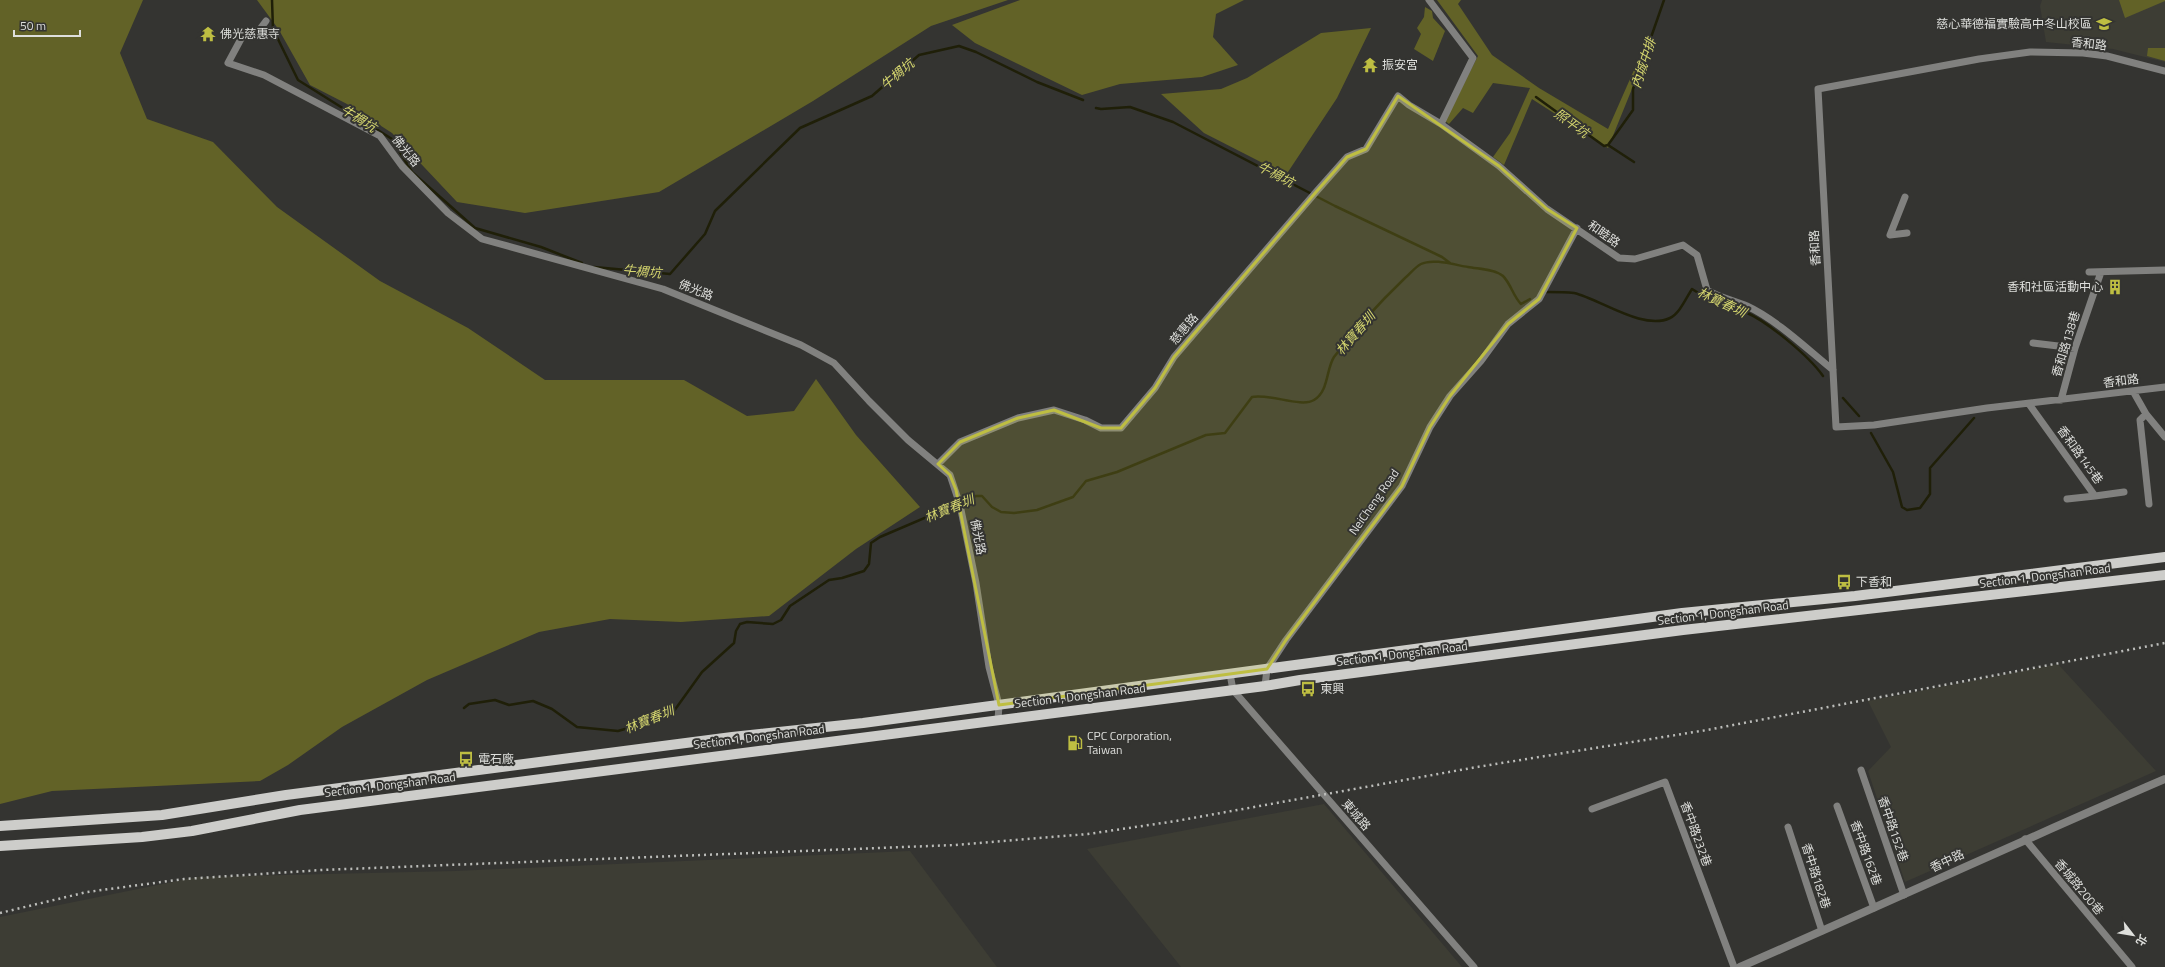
<svg xmlns="http://www.w3.org/2000/svg" width="2165" height="967" viewBox="0 0 2165 967" font-family="'Titillium Web','Noto Sans TC',sans-serif">
<style>
.built{fill:#3d3d34}
.green{fill:#626227}
.lines{fill:none;stroke-linecap:round;stroke-linejoin:round}
.stream{stroke:#1f1f08;stroke-width:2.5}
.minor{stroke:#81817f;stroke-width:7}
.tertiary{stroke:#81817f;stroke-width:8}
.primary{stroke:#cdcdca;stroke-width:10}
.rail{stroke:#bcbdba;stroke-width:2.5;stroke-dasharray:2 4;stroke-linecap:butt}
.marked{fill:#bebe42;fill-opacity:0.2;stroke:#bebe42;stroke-width:3;stroke-linejoin:round}
.labels{text-anchor:middle;stroke-width:4;stroke-linejoin:round;paint-order:stroke}
.poi-label{font-size:12px;fill:#dedfdc;stroke:#343431;text-anchor:start}
.street-label{font-size:12px;fill:#dedfdc;stroke:#343431}
.water-label{font-size:13px;font-style:italic;fill:#d4d56e;stroke:#343431}
</style>
<rect width="100%" height="100%" fill="#343431"/>
<path class="built" d="M2042 0H2165V62L2113 49 2046 42 2040 6Z
M2058 664 2156 771 1905 882 1868 771 1891 747 1868 701Z
M1324 804 1462 967H1181L1087 849Z
M910 851 997 967H0V917L197 877 455 871Z"/>
<path class="green" d="M0 0H143L120 53 147 119 213 142 277 207 380 281 468 328 545 380H684L747 416 794 411 816 379 856 435 920 507 856 549 769 616 681 622 610 619 539 632 427 680 342 727 288 765 260 781 52 791 0 804Z
M257 0H1008L931 26 813 101 659 192 525 213 457 202 392 133 347 104 310 85 279 30Z
M1020 0H1244L1216 14 1213 37 1238 65 1202 77 1120 84 1082 95 975 43 952 25Z
M1437 0H1461L1458 4 1492 55 1539 88 1608 129 1649 36 1653 37 1608 148 1532 99 1504 165 1493 157 1510 133 1530 88 1493 83 1473 113 1463 108 1449 124 1445 121 1478 56Z
M2119 0H2165V1L2125 18Z
M1425 7 1432 11 1433 18 1445 31 1433 61 1414 49 1421 34 1417 28 1424 17Z
M1371 28 1337 98 1286 175 1204 133 1161 94 1221 89 1247 78 1321 33Z
M2148 48H2165V61L2147 56Z"/>
<g class="lines">
<path class="stream" d="M272 0 273 29 298 80 392 139 412 172 475 228 541 247 582 263
M1536 97 1604 146 1608 145
M1096 108 1101 109 1130 107 1173 122 1335 206 1442 257 1450 263
M1608 145 1633 110V89L1664 0
M1608 145 1634 162
M594 267 670 274 705 234 715 211 800 128 872 96 919 55 959 46 976 52 1037 82 1083 100
M1546 292C1555 292 1565 292 1574 293 1600 299 1643 331 1670 318 1680 313 1686 298 1692 289 1711 302 1724 304 1745 312 1767 321 1809 356 1823 376
M1843 398 1859 416
M1871 433 1893 472 1902 507 1907 510 1920 508 1930 494V468L1974 418
M464 708 469 704 495 700 509 705 533 701 552 709 577 727 618 731 639 725 669 708 674 711 702 672 734 643 736 631 740 624 747 622 773 624 781 620 790 606 829 580 842 578 864 571 869 564 871 543 880 537 976 496H982L992 507 1001 512 1014 513 1037 510 1073 497 1086 481 1117 472 1206 435 1225 433 1252 397C1269 393 1301 408 1314 400 1329 391 1326 369 1334 357 1355 329 1380 302 1405 278 1410 274 1415 267 1421 264 1433 258 1455 265 1468 267 1478 269 1495 269 1503 276 1511 284 1513 296 1521 304L1530 299"/>
<path class="minor" d="M1429 0 1473 58 1441 124
M266 21 260 29 242 37 228 63 264 75 380 136 402 166 448 213 482 239 663 289 801 345 834 363 869 401 908 440 950 475 960 505 976 583 989 667 999 705 998 720
M2165 71 2107 56 2083 53 2030 52 1979 59 1818 89 1836 427 1874 425 1987 408 2165 387
M1905 197 1890 235 1907 233
M2089 272 2165 270
M2033 343 2075 348
M2133 391 2146 414 2165 437
M2061 400 2075 348 2101 272
M2029 404 2095 496 2124 492
M2146 414 2140 420 2149 504
M938 464 960 442 1018 418 1054 410 1085 420 1101 428H1121L1155 388 1174 357 1316 192 1347 157 1366 149 1398 96 1409 105 1441 124 1499 166 1547 209 1619 258 1635 259 1683 245 1697 255 1707 290C1720 298 1733 300 1747 306 1777 320 1807 349 1833 370
M2067 499 2095 496
M1230 674 1233 690 1474 967
M1265 686 1267 669 1286 640 1402 486 1430 427 1450 396 1481 361 1508 324 1539 299 1577 228
M1861 770 1904 895
M1837 806 1874 908
M1592 809 1665 782 1734 967
M1788 827 1822 931
M2025 839 2132 967"/>
<path class="tertiary" d="M1740 967C1882 905 2023 840 2165 779"/>
<path class="primary" d="M0 826 162 815 286 795 732 737 863 723 1682 613 1855 596 2165 557
M0 846 142 837 192 831 300 810 1265 686 1300 680 1683 630 2165 575"/>
<path class="rail" d="M0 913 87 892 184 879 322 870 955 845 1088 834 1176 821 1477 767 1707 730 2165 643"/>
</g>
<path class="marked" d="M1398 96 1499 166 1547 209 1577 228 1539 299 1508 324 1450 396 1430 427 1402 486 1286 640 1267 669 999 705 956 490 950 475 938 464 960 442 1018 418 1054 410 1101 428H1121L1155 388 1174 357 1316 192 1347 157 1366 149Z"/>
<defs>
<g id="school-bare" transform="scale(1.2)"><path d="M0-5L7-2L0 1L-7-2ZM-4 1L0 2.5L4 1V4Q0 6-4 4Z" fill="#bebe42" stroke="#343431" stroke-width="2.5" paint-order="stroke"/></g>
<g id="temple-bare" transform="scale(1.2)"><path d="M0-6L5-2H3V0L6.5 2.5H4V6H1.5V3h-3V6H-4V2.5H-6.5L-3 0V-2H-5Z" fill="#bebe42" stroke="#343431" stroke-width="2.5" paint-order="stroke"/></g>
<g id="building-bare" transform="scale(1.2)"><path d="M-4-6H4V6H1V3H-1V6H-4ZM-2.5-4.3h1.7v1.8h-1.7ZM.8-4.3h1.7v1.8H.8ZM-2.5-1h1.7V.8h-1.7ZM.8-1h1.7V.8H.8Z" fill="#bebe42" stroke="#343431" stroke-width="2.5" paint-order="stroke"/></g>
<g id="bus-bare" transform="scale(1.2)"><path d="M-5-6H5V4H4V6H2V4H-2V6H-4V4H-5ZM-3.5-4V0h7V-4ZM-3.5 1.2v1.5H-2V1.2ZM2 1.2v1.5H3.5V1.2Z" fill="#bebe42" stroke="#343431" stroke-width="2.5" paint-order="stroke"/></g>
<g id="fuel-bare" transform="scale(1.2)"><path d="M-5.5-6h7V0h2V4h1.3V-2.5L3-4.5l.8-.8L6-3V5H2.5V1h-1V6h-7ZM-4.2-4.7v3.2H.2V-4.7Z" fill="#bebe42" stroke="#343431" stroke-width="2.5" paint-order="stroke"/></g>
</defs>
<g fill-rule="evenodd">
<use href="#school-bare" x="2104" y="24"/>
<use href="#temple-bare" x="208" y="34"/>
<use href="#temple-bare" x="1370" y="65"/>
<use href="#building-bare" x="2115" y="287"/>
<use href="#bus-bare" x="1844" y="582"/>
<use href="#bus-bare" x="1308" y="689"/>
<use href="#fuel-bare" x="1075" y="743"/>
<use href="#bus-bare" x="466" y="759"/>
</g>
<g class="labels">
<g class="poi-label">
<text x="2092" y="28" text-anchor="end">慈心華德福實驗高中冬山校區</text>
<text x="220" y="38">佛光慈惠寺</text>
<text x="1382" y="69">振安宮</text>
<text x="2103" y="291" text-anchor="end">香和社區活動中心</text>
<text x="1856" y="586">下香和</text>
<text x="1320" y="693">東興</text>
<text x="1087" y="740">CPC Corporation,<tspan x="1087" dy="14">Taiwan</tspan></text>
<text x="478" y="763">電石廠</text>
</g>
<g class="street-label">
<text transform="translate(2089 44) rotate(6)" y="4">香和路</text>
<text transform="translate(406 151) rotate(51)" y="4">佛光路</text>
<text transform="translate(1604 234) rotate(35)" y="4">和睦路</text>
<text transform="translate(1815 248) rotate(-93)" y="4">香和路</text>
<text transform="translate(696 290) rotate(22)" y="4">佛光路</text>
<text transform="translate(1184 329) rotate(-50)" y="4">慈惠路</text>
<text transform="translate(2066 344) rotate(-73)" y="4">香和路138巷</text>
<text transform="translate(2121 381) rotate(-7)" y="4">香和路</text>
<text transform="translate(2080 455) rotate(54)" y="4">香和路145巷</text>
<text transform="translate(1374 502) rotate(-55)" y="4">NeiCheng Road</text>
<text transform="translate(978 537) rotate(79)" y="4">佛光路</text>
<text transform="translate(2045 576) rotate(-7)" y="4">Section 1, Dongshan Road</text>
<text transform="translate(1723 613) rotate(-7)" y="4">Section 1, Dongshan Road</text>
<text transform="translate(1402 654) rotate(-7)" y="4">Section 1, Dongshan Road</text>
<text transform="translate(1080 696) rotate(-7)" y="4">Section 1, Dongshan Road</text>
<text transform="translate(759 737) rotate(-7)" y="4">Section 1, Dongshan Road</text>
<text transform="translate(390 785) rotate(-7)" y="4">Section 1, Dongshan Road</text>
<text transform="translate(1356 815) rotate(49)" y="4">東城路</text>
<text transform="translate(1893 829) rotate(71)" y="4">香中路152巷</text>
<text transform="translate(1696 834) rotate(70)" y="4">香中路232巷</text>
<text transform="translate(1866 853) rotate(70)" y="4">香中路162巷</text>
<text transform="translate(1947 861) rotate(-25)" y="4">香中路</text>
<text transform="translate(1816 876) rotate(72)" y="4">香中路182巷</text>
<text transform="translate(2079 887) rotate(50)" y="4">香城路200巷</text>
</g>
<g class="water-label">
<text transform="translate(1643 63) rotate(-72)" y="5">內城中排</text>
<text transform="translate(897 74) rotate(-41)" y="5">牛椆坑</text>
<text transform="translate(359 118) rotate(32)" y="5">牛椆坑</text>
<text transform="translate(1572 123) rotate(36)" y="5">照平坑</text>
<text transform="translate(1276 174) rotate(27)" y="5">牛椆坑</text>
<text transform="translate(642 271) rotate(5)" y="5">牛椆坑</text>
<text transform="translate(1722 302) rotate(25)" y="5">林寶春圳</text>
<text transform="translate(1355 333) rotate(-49)" y="5">林寶春圳</text>
<text transform="translate(949 508) rotate(-22)" y="5">林寶春圳</text>
<text transform="translate(649 719) rotate(-22)" y="5">林寶春圳</text>
</g>
</g>
<g transform="translate(2133 935) rotate(121)" stroke="#343431" stroke-width="3" paint-order="stroke">
<path d="M0-3L7 15L0 10L-7 15Z" fill="#dedfdc"/>
<text y="-6" font-size="11" font-weight="bold" text-anchor="middle" fill="#dedfdc">北</text>
</g>
<path d="M14 30v6h66v-6" fill="none" stroke="#dedfdc" stroke-width="2"/>
<text x="20" y="30" font-size="12" fill="#dedfdc" stroke="#343431" stroke-width="3" paint-order="stroke">50 m</text>
</svg>
